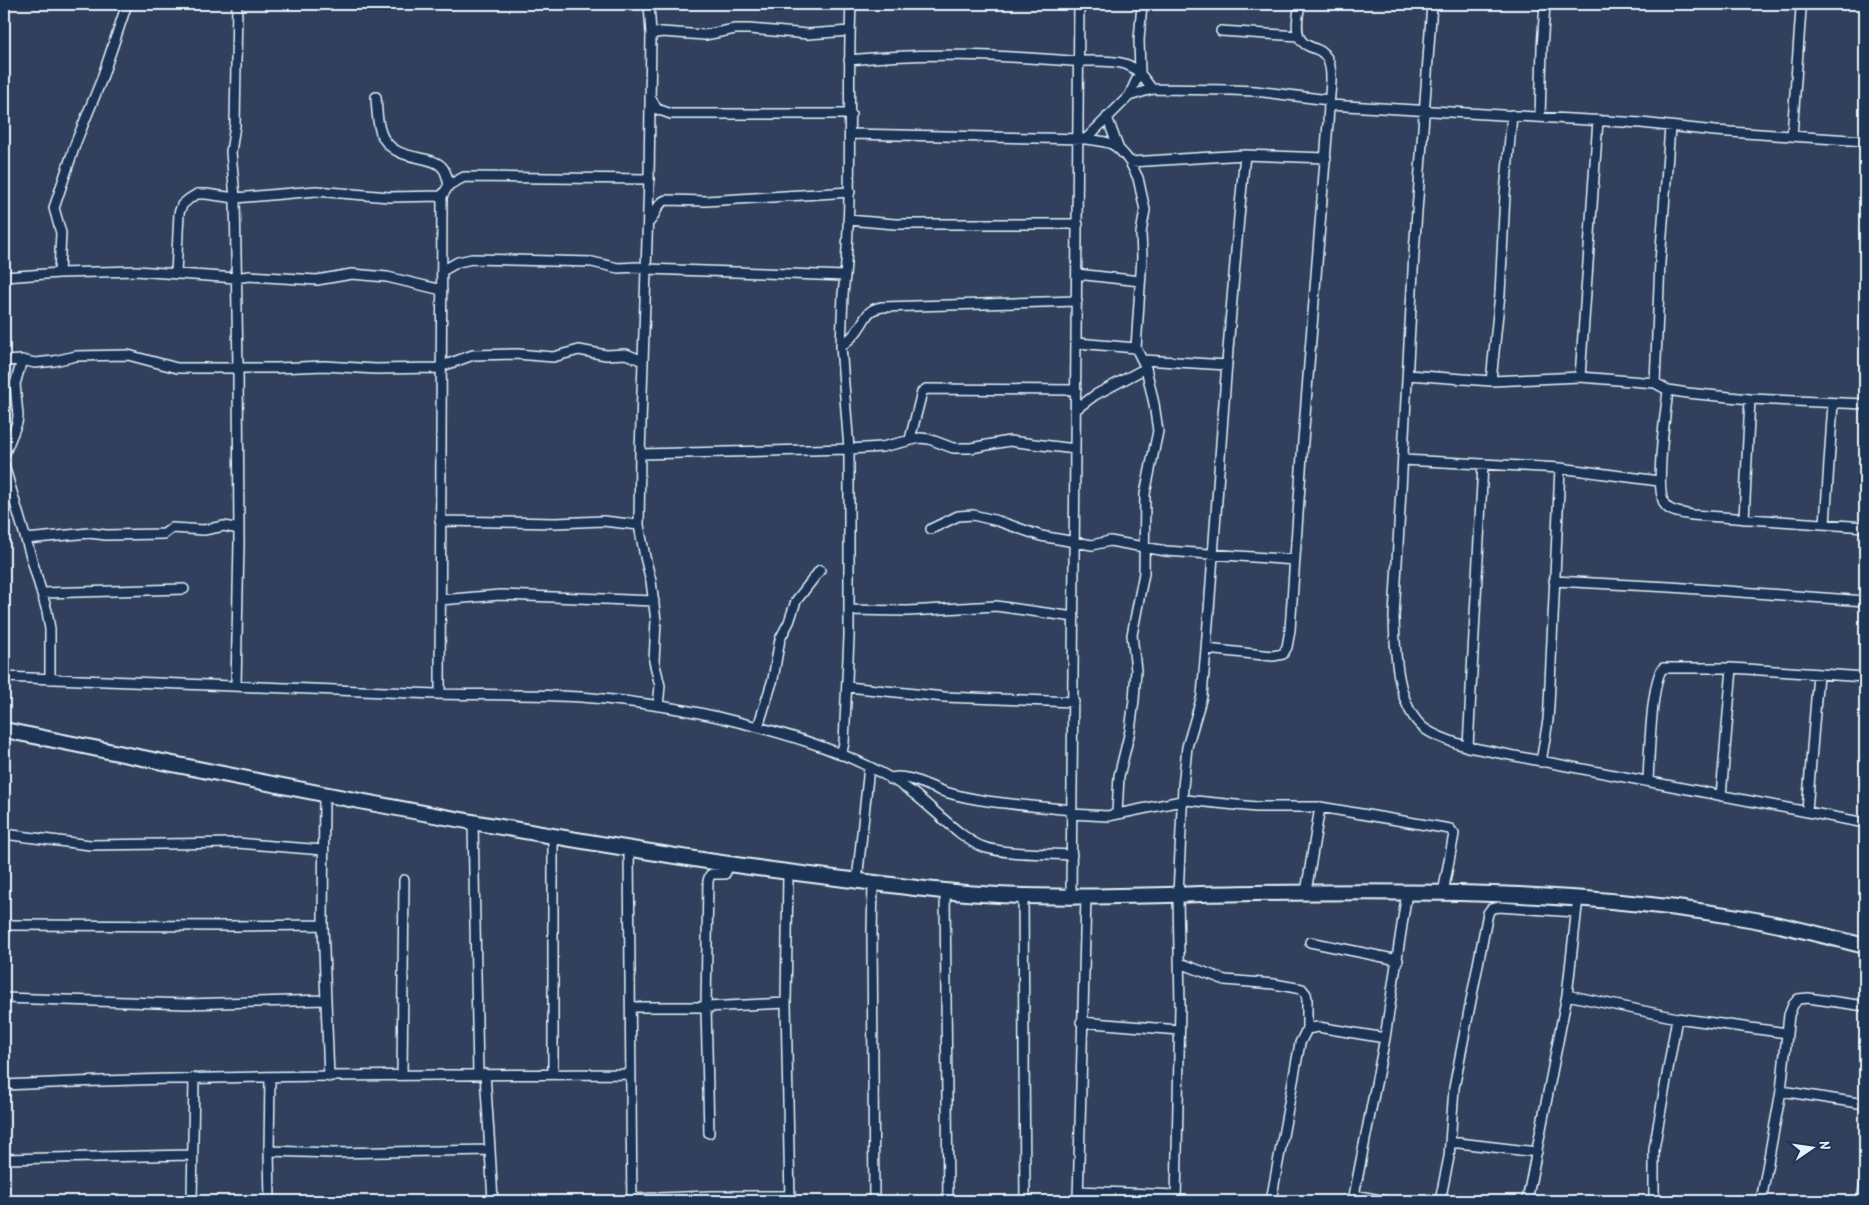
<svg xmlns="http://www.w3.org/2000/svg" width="1869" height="1205" viewBox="0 0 1869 1205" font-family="Kalam,sans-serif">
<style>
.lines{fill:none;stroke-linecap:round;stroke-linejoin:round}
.street-casing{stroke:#e8f1f8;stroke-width:12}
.secondary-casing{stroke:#e8f1f8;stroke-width:18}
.street{stroke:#1d3557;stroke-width:9}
.secondary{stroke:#1d3557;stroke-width:14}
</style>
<rect width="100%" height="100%" fill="#31415d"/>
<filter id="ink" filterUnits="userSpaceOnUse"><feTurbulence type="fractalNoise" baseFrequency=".02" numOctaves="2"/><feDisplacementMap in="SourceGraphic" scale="10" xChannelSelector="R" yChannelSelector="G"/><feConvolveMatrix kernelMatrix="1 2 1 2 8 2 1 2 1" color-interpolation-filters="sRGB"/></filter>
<g filter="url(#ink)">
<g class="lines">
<g class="street-casing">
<path id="street" d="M649 4 651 34 649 179 640 454 639 525 645 557 651 581 656 621 654 661 660 686 658 706
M1300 4C1298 15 1293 37 1305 44 1314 50 1321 48 1327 58 1334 71 1330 91 1329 105
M1432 4 1414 253 1394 617C1395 650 1396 707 1425 729 1438 738 1453 742 1468 747L1865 823
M1221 31 1299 36
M651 34 662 32 705 35 735 29H749L808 34 850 31
M849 60C923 52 997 55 1071 61 1088 62 1108 59 1125 64 1138 68 1144 79 1152 89
M1129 96 1152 89 1231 90 1255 91 1329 100
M376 97C377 111 377 127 384 139 398 162 431 154 442 167 447 172 447 179 449 185
M650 97 657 109 671 114H851
M1107 117 1118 147
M1540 117 1542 48 1545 4
M851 134 1086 139 1129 96 1140 72 1139 40 1142 4
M1792 136 1801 9 1803 4
M1086 139C1111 142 1115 142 1130 162L1245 155
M1326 158 1245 155C1228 319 1219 484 1206 649L1273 656 1283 654 1287 647 1290 630 1303 441 1328 123 1329 105 1641 123 1715 131 1865 141
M848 220 895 224H1078
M648 223C657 216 655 204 666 200L706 201 850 192
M442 271 458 262 472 259 592 262 618 268 638 267 647 269 845 276C853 185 847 95 851 4
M59 273 61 233 54 208 76 142 101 81 127 4
M176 274 179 213 182 205 189 199 197 194H206L235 198 316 191 389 197 442 196
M1077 274 1140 281
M4 277 59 273 136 271 236 278 249 276 317 280 352 274 387 277 442 290
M1077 343 1136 348 1142 257 1141 233 1145 210 1138 178 1130 162
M841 346C848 341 854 336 859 328 868 316 866 310 882 307L1077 301
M1143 360 1227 365
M4 361 22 360 35 363 54 361 76 356 128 355 177 368H277L324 366 376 369 437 368 473 355 517 354 553 357 579 350 606 355 626 354 643 361
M1408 375 1491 381 1580 377 1655 383 1668 390 1687 393 1750 399 1865 404
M1580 377 1598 120
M1491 381 1500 294 1505 194 1512 115
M1655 383 1660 262 1670 127
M1668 390C1666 412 1653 493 1666 506 1672 513 1684 513 1692 515L1865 527
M1075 410 1095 395 1146 368
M910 439 922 392 926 389 1076 390
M640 454 849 449 882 447 920 438 929 439 953 448H971L1009 441 1075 449
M4 455 17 423 18 416 15 384 22 360
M1403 460 1560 468 1659 481
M4 465 47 611 50 629V679
M1744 519 1750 399
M440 521 556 523 603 521 639 525
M1825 524 1833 403
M931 529 958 516 973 515 998 521 1041 536 1092 545 1110 541 1166 551 1295 560
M26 539 89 533 106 535 164 534 172 528 204 530 224 526 239 529
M1554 581 1670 587 1865 601
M42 593 184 589
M440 600 500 595 654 601
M849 610 908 611 996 606 1074 617
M4 677C148 683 292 688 436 694 484 695 533 694 581 697 632 701 684 708 734 721 792 735 859 755 909 790 929 804 962 840 983 847 1008 855 1046 853 1072 855
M236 685 239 543 238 367 235 198 231 152 235 125 237 4
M848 687 944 697 1074 702
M440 694 442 196 449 185 464 177 649 179
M758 727 773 679 780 639 789 622 796 601 820 570
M1468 747 1483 464
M841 755 844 743 849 637V449L841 346 843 294 845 276
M1541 762 1548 720 1549 705 1560 468
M890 779C902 771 932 788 945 792 985 804 1030 805 1071 810
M1648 781C1649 761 1651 680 1663 668H1732L1865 677
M324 793 323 925 329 1077
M1721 796 1732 668
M1807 811 1818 674
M1117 813 1119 776 1130 731 1134 700 1136 670 1132 635 1144 573 1145 494 1158 431 1154 404 1146 368 1136 348
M1071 814 1108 816 1186 800 1256 807H1320L1450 829 1454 834 1443 893
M473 822 478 1074
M4 834 90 845 237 843 323 850
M553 837V1074
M629 849C630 967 630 1084 632 1201
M788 873 786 1003 790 1201
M857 881 869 767
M873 883 872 934 874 1201
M945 891 948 1201
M1306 892 1320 807
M1023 896 1025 1201
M1071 896 1079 4
M4 925 230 926 323 925
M1310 942 1398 960
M1180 963 1225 980 1274 984 1302 989 1306 994 1307 999V1029
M1567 995 1677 1018 1787 1033
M4 998 187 1004 325 1000
M631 1007H706L786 1003
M1081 1022 1179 1030
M402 1074 404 880
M270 1077 269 1151 333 1153 490 1150 485 1074
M4 1085C212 1075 421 1075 629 1074
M1781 1091 1865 1104
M709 1133 706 1007 708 881 710 875 712 874H725L729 865
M1450 1142 1537 1152
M490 1150 493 1201
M269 1151 270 1201
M4 1159 192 1155
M1078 1191 1176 1195
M1354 1195 1386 1201
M632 1199 711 1196
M192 1201 194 1078
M711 1201V1196H789
M1078 1201 1086 896
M1176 1201 1180 1007 1178 895 1183 787 1187 747 1202 696 1206 649
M1271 1201 1300 1043 1307 1029 1318 1027 1385 1038
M1353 1201 1385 1038 1407 892
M1440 1201 1449 1157 1454 1088 1488 913 1491 909 1499 907 1576 912
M1527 1201 1567 995 1578 898
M1654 1201V1149L1677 1018
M1761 1201 1781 1091 1789 1015 1793 1005 1798 999 1808 998 1865 1006
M1862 1201 1865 1183"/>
</g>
<g class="secondary-casing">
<path id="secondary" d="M4 730C223 774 442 820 663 854 728 865 794 873 860 881 900 886 941 892 982 894 1073 900 1164 894 1256 893 1422 891 1591 890 1755 920 1792 927 1829 937 1865 946"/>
</g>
<use href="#street" class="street"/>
<use href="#secondary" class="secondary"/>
</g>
</g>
<rect width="1869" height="1205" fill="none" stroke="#1d3557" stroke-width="20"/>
<rect x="10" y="10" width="1849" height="1185" fill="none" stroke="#e8f1f8" stroke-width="2" filter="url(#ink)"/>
<g transform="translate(1812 1148) rotate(77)" stroke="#1d3557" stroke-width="4" paint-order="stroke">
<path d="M0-4L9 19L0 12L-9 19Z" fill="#e8f1f8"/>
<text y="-8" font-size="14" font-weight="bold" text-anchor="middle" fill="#e8f1f8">N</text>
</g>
</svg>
